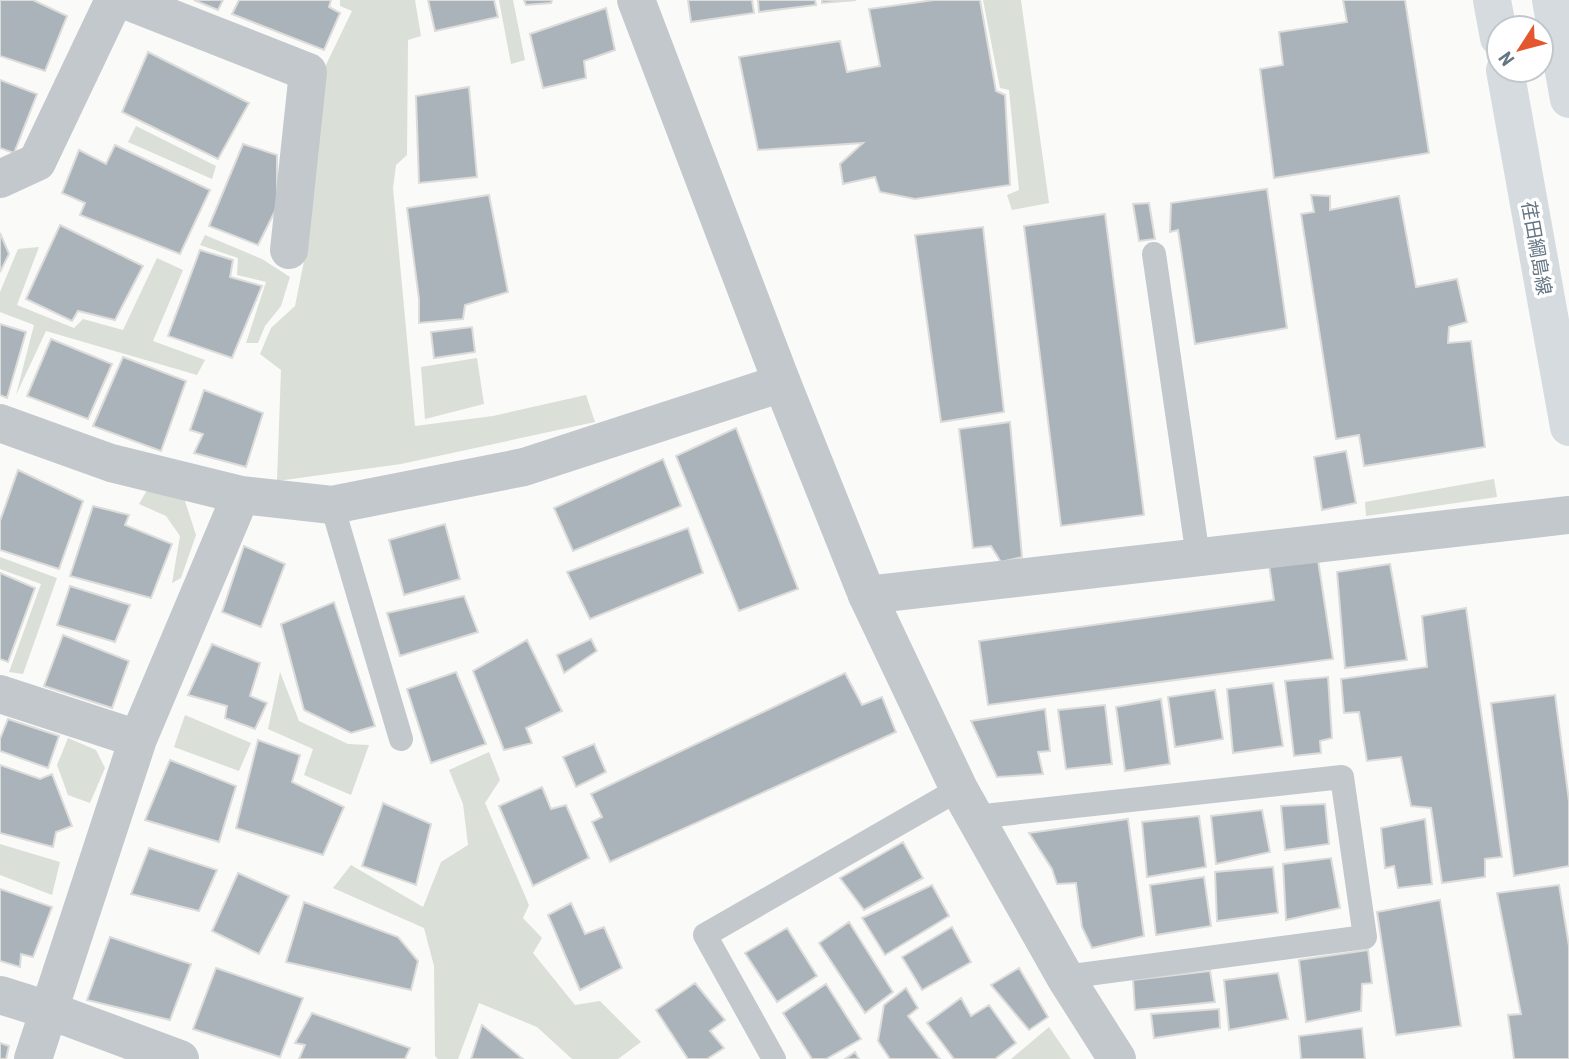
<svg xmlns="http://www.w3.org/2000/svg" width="1569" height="1059" viewBox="0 0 1569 1059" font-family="'Roboto Condensed','Noto Sans JP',sans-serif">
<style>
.green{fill:#dadfd7}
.building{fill:#aab3b9;stroke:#dcdcda;stroke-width:2}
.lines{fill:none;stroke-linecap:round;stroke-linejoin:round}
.service{stroke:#c3c8cc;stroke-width:24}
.minor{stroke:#c3c8cc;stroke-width:38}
.tertiary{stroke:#c3c8cc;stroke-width:38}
.secondary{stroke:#d6dbdf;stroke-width:38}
.labels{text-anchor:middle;stroke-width:7;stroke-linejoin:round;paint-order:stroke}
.street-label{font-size:19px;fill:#657683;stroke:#fff}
</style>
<rect width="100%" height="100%" fill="#fafaf8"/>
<path class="green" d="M340 0H415L421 36 408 40 407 155 396 165 393 188 415 426 493 416 586 395 595 422 401 464 277 481 281 370 260 354 271 328 295 306 304 261 323 71 352 11 340 6Z
M499 0H513L525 60 511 64Z
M983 0H1021L1049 203 1012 210 1007 195 1019 190 1009 90 1000 88Z
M136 126 216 166 212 179 128 142Z
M205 235 262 259 290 277 281 306 265 326 258 343H246L266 282 237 275 238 258 200 245Z
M39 247 17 305 74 328 83 319 123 330 157 258 183 270 153 341 205 360 197 375 46 331 16 395 34 325 0 312V292L18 249Z
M477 358 484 404 425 419 421 367Z
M1494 479 1497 497 1366 516 1365 502Z
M150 485 184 498 196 535 181 578 172 583 180 536 166 516 139 504Z
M0 557 57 578 23 674 9 672 41 584 0 569Z
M280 672 299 721 348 744 369 745 351 795 304 775 313 749 268 729Z
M185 715 251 743 239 771 174 747Z
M68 738 96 750 105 768 90 803 68 795 57 765Z
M489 752 500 780 485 803 529 905 523 918 542 938 533 953 575 1005 600 1001 641 1042 618 1059H572L537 1027 479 1003 458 1059H438L435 1056 434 966 424 928 333 888 351 865 423 907 441 862 468 845 463 804 449 770Z
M0 844 60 862 52 895 0 875Z
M1049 1027 1071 1059H1011Z"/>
<path class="building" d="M0 0H33L67 16 45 71 0 56Z
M194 0H223L218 10Z
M239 0H331L329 7 340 13 324 50 232 14Z
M428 0H494L498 17 435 31Z
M524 0H552L551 3 526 5Z
M688 0H752L754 13 691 22Z
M758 0H815L816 5 759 12Z
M822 0H856L822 3Z
M934 0H980L996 91 1005 95 1010 185 915 199 880 192 875 177 843 184 840 164 863 143 758 150 739 57 840 41 847 72 880 66 869 9Z
M1343 0H1405L1429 153 1274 178 1260 69 1283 65 1279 32 1347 22Z
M606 8 615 50 584 61 586 78 543 88 530 34Z
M148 52 249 103 218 159 122 112Z
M0 80 37 94 14 153 0 148Z
M469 87 477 177 419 183 416 96Z
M243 144 277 155V207L258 245 209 226Z
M115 145 210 190 180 254 80 215 85 203 62 193 79 150 106 164Z
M1267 189 1287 328 1195 344 1178 230 1170 232 1171 203Z
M489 195 508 292 465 305 463 319 419 323V299L407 208Z
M1311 195 1330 196V210L1399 196 1416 287 1457 279 1467 322 1449 327 1448 343 1471 341 1485 447 1364 466 1359 435 1336 439 1301 214 1314 212Z
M1149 203 1155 239 1139 241 1133 204Z
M1105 214 1144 515 1061 526 1024 226Z
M60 225 143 266 115 320 78 311 72 321 26 299Z
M983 227 1004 412 941 422 915 235Z
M0 233 9 254 0 272Z
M200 250 233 260 230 277 262 286 232 358 168 336Z
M0 324 26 332 7 398 0 395Z
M472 327 475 352 434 358 431 332Z
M51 339 112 364 88 419 27 396Z
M123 357 186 381 161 451 93 426Z
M204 390 263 413 246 467 194 453 203 434 190 430Z
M1010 422 1022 557 1001 562 991 546 973 548 959 429Z
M736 428 798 589 739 611 676 456Z
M1346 451 1356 503 1322 510 1314 457Z
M663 459 681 506 573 551 554 508Z
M18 470 83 501 59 569 0 550V521Z
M93 506 129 515 125 525 172 544 151 598 70 576Z
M445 524 460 579 404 595 389 540Z
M688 528 703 573 590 619 567 572Z
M244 546 285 564 261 627 222 612Z
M1318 560 1333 659 988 705 979 641 1274 600 1269 565Z
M1390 564 1407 660 1345 668 1337 572Z
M0 573 35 588 8 662 0 659Z
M70 586 130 605 115 642 57 625Z
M464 596 478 632 400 656 387 613Z
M334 602 375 726 351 733 304 710 281 624Z
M1466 608 1502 857 1485 859V877L1442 883 1431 808 1411 806 1401 757 1367 761 1359 712 1344 713 1341 679 1427 667 1422 616Z
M63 635 129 661 112 708 44 686Z
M591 639 597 651 564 673 557 655Z
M527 640 562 711 526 728 532 743 504 750 473 671Z
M212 644 260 663 250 696 267 703 255 729 225 718 227 706 188 695Z
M456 672 486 744 431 763 407 689Z
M845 673 862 705 882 697 896 732 610 862 592 822 602 817 591 794Z
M1328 677 1332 738 1320 741 1321 753 1294 756 1285 681Z
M1273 683 1283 746 1233 753 1227 689Z
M1215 690 1223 739 1175 747 1168 697Z
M1555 695 1569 801V866L1514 876 1491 703Z
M1161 699 1170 764 1125 771 1116 707Z
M1105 705 1112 764 1066 769 1058 710Z
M1045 709 1050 751 1038 752 1043 774 997 777 971 721Z
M8 719 59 736 48 768 0 751V739Z
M258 740 300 755 292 782 344 807 323 855 236 828Z
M594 744 606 772 576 787 563 757Z
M170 760 236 786 219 842 145 820Z
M0 765 40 779 52 774 72 826 56 832 53 847 0 833Z
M542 787 551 809 566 805 589 858 533 886 499 806Z
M383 803 431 824 416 885 362 866Z
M1325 804 1329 844 1285 850 1281 806Z
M1262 810 1270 852 1216 864 1211 816Z
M1199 816 1206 867 1147 877 1142 822Z
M1128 819 1144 936 1092 948 1082 927 1076 883 1057 884 1052 869 1029 833Z
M1425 819 1432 884 1398 888 1394 866 1385 868 1381 828Z
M903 842 923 878 864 910 840 878Z
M149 848 217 870 199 911 131 894Z
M1331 858 1340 908 1286 920 1283 864Z
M1273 867 1278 913 1217 921 1215 872Z
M238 873 289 896 259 954 212 931Z
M1204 877 1211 926 1156 935 1150 885Z
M932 885 949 916 885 955 862 918Z
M1559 885 1569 946V1059H1514L1508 1015 1521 1014 1497 893Z
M0 889 52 907 33 957 21 954 20 967 0 961Z
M1440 900 1461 1026 1396 1035 1377 912Z
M304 902 398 937 418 961 411 990 286 962Z
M571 903 585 934 604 927 622 968 580 990 548 915Z
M849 922 893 992 865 1013 819 943Z
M952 927 971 962 922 990 902 957Z
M787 928 817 976 777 1002 745 953Z
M110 937 191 964 170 1020 87 1000Z
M1368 950 1372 983 1362 984 1361 1011 1306 1022 1299 960Z
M216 968 303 998 280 1057 193 1029Z
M1019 968 1048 1017 1029 1030 991 985Z
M1210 971 1215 1002 1135 1010 1133 980Z
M1278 973 1288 1019 1229 1030 1224 980Z
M695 983 725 1020 710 1031 724 1048 707 1059H688L656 1010Z
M826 984 861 1039 826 1059H812L783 1013Z
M906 988 918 1008 908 1016 940 1059H890L878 1041 884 1005Z
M961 998 971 1016 989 1005 1016 1043 995 1059H954L927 1023Z
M1219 1009 1220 1028 1154 1038 1151 1014Z
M312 1013 410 1048 405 1059H299L305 1045 295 1043Z
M482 1025 523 1059H471Z
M1362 1028 1365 1059H1301L1299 1036Z
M0 1043 9 1046 6 1059H0Z
M855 1052 859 1059H845Z"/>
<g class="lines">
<path class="service" d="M1154 254 1198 557
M332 505 401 739
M975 817 1342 777 1365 937 1065 977
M774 1059 705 935 959 789"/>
<path class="minor" d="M125 0 308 72 289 250
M0 179 37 162 114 0
M0 423 111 463 241 495 332 505 524 467 782 383
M867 595 1569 515
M0 694 138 739
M0 995 48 1010 180 1059
M33 1059 138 739 241 495"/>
<path class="tertiary" d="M636 0 782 383 867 595 959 789 1065 977 1117 1059"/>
<path class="secondary" d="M1492 0 1499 38
M1551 0 1569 99
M1505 70 1569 427"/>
</g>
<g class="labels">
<g class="street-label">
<text transform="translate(1537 248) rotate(80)" y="7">荏田綱島線</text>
</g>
</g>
<g transform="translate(1520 49) rotate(234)"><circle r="33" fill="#ffffff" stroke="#c1c8cd" stroke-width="2"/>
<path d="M0-5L12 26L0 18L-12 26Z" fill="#e4572e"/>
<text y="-10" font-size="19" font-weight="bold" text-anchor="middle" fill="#657683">N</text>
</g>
</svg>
